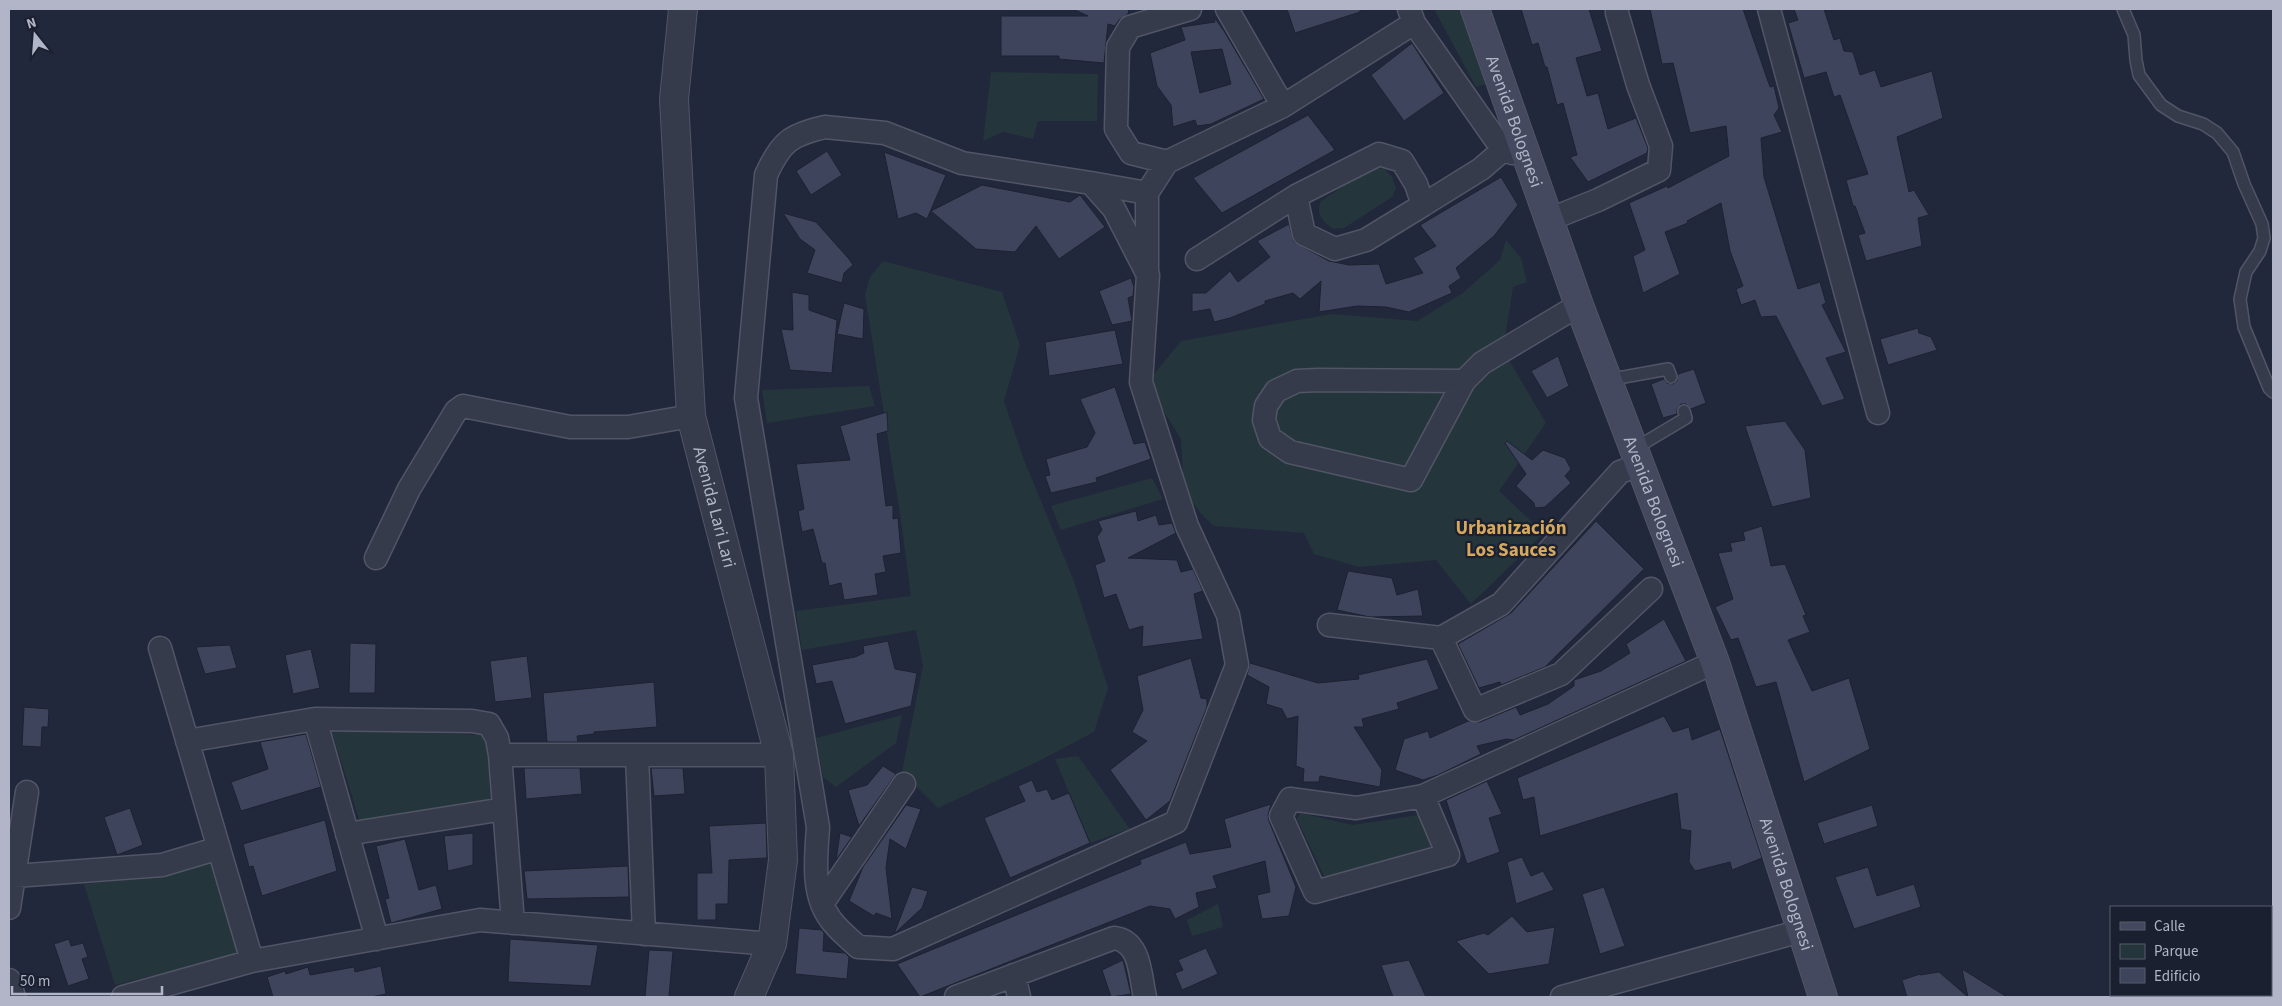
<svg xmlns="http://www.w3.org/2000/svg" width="2282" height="1006" viewBox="0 0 2282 1006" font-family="'Source Sans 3',sans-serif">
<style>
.green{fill:#24353c}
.building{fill:#3e445c;stroke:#1d2232;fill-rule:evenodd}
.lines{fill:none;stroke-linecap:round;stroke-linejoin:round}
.service-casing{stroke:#515566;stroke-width:14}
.minor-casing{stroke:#515566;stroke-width:25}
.tertiary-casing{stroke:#515566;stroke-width:30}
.secondary-casing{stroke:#515566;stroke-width:30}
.service{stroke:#363b4c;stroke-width:11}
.minor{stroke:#363b4c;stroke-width:22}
.tertiary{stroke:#363b4c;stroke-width:28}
.secondary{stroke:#44495f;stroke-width:28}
.labels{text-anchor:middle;stroke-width:4.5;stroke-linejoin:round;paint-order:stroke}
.street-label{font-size:18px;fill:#b1b5c7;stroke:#1b2030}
.neighbourhood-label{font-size:19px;font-weight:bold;fill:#d6a85e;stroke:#1b2030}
</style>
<rect width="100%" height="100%" fill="#22283b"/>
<path class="green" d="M1434 9H1464L1490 83 1476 87Z
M991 72 1098 74 1097 121H1038L1033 139 1003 132 983 141Z
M1372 167 1385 169 1392 177 1396 188 1392 197 1344 228 1333 229C1323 222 1315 213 1321 201Z
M1506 240 1521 258 1527 282 1513 287 1503 350 1546 423 1499 491 1544 533 1471 604 1436 560 1359 567 1314 554 1304 533 1214 526 1204 517 1184 492 1181 439 1161 407 1150 379 1181 341 1332 314 1417 321 1463 293 1500 260Z
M883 261 1002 292 1020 345 1004 401 1024 460 1074 581 1108 688 1094 732 1037 762 938 808 902 772 923 666 916 630 802 650 796 611 911 596 901 520 865 295 870 277Z
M869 386 875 406 767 423 762 390Z
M1152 478 1163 499 1061 530 1051 506Z
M902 715 896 743 836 787 823 777 816 738Z
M331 729 481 735 487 744 491 801 360 822Z
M1078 756 1130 829 1090 843 1055 759Z
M1300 813 1353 825 1418 815 1433 846 1325 878 1297 819Z
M211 860 239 954 115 985 84 884 157 876Z
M1218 904 1223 927 1192 936 1187 920Z"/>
<path class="building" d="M1073 9H1129L1128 14 1119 20 1115 26 1108 24 1104 63 1059 59V56H1001V16H1088Z
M1287 9H1360V12L1295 33Z
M1521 9H1589L1602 51 1576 58 1587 96 1598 93 1608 129 1636 118 1648 148 1647 153 1588 182 1570 157 1577 155 1563 103 1557 105 1547 67H1545L1538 43 1532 45Z
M1650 9H1743L1770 87 1774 86 1779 108 1774 115 1782 132 1761 138 1764 177 1798 289 1820 282 1826 303 1822 305 1846 352 1826 358 1845 399 1822 406 1776 316 1761 317 1755 300 1741 305 1736 289 1743 286 1730 251 1721 203 1687 221 1688 223 1665 232 1680 274 1643 293 1633 256 1645 250 1629 203 1667 186 1668 188 1729 156 1726 126 1690 133 1673 63 1662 64Z
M1794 9H1824L1834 40 1840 38 1844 51 1853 52 1860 75 1875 70 1881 87 1932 71 1943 118 1897 137 1909 192 1914 190 1929 215 1918 218 1922 246 1866 261 1858 235 1865 233 1855 206H1853L1846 180 1868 174 1840 95 1834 97 1826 72 1804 78 1788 23 1798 20Z
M1214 17 1224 31 1264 99 1211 124 1197 126 1195 120 1173 127 1171 105 1157 86 1150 53 1185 40 1181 27 1215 22ZM1222 49 1231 84 1200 93 1191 52Z
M1412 43 1444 93 1404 121 1371 75Z
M1308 115 1335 150 1222 213 1193 178Z
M827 151 842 175 811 195 796 171Z
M884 152 946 175 927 219 916 213 898 219Z
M1501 177 1518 205 1494 236 1456 268 1461 278 1449 286 1452 293 1409 312 1386 307 1357 306 1319 312 1321 281 1300 299 1293 293 1265 301V304L1230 318 1214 322 1210 309 1192 312V293H1206L1230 271 1238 282 1270 257 1257 241 1289 224 1294 242 1329 261 1349 265 1379 264 1386 284 1423 273 1413 258 1436 246 1420 225Z
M982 185 1070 202 1080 195 1105 227 1059 259 1036 226 1015 252 976 249 931 211Z
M783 213 816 222 849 259 853 265 844 273 842 283 807 273 815 250 800 239Z
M1131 278 1134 287 1133 296 1128 298 1132 321 1112 325 1099 291Z
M792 292 809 295V310L837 320 832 373 790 370 781 329 793 330Z
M844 303 864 309 863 339 837 334Z
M1918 328 1919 333 1931 337 1937 350 1888 365 1880 339Z
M1115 330 1123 364 1049 376 1045 342Z
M1558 356 1569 386 1547 398 1531 371Z
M1694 369 1706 403 1691 409 1686 404H1681L1677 409V414L1663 418 1651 384 1664 379 1667 383 1673 384 1677 381 1678 374Z
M1115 387 1134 444 1145 442 1151 459 1096 478 1097 482 1051 493 1045 476 1050 475 1046 459 1087 447 1095 433 1080 399Z
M887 412 888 431 877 434 886 506 893 505V519L898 518 901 553 883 556 886 572 875 574 878 595 844 600 841 583 829 586 825 563H822L813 529 802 532 798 511 804 509 796 464 850 460 840 426Z
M1785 421 1805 450 1811 498 1772 507 1745 426Z
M1507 441 1532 460 1543 450 1565 458 1571 469 1565 476 1571 483 1545 507 1535 508 1534 503 1516 486 1526 474 1505 443Z
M1136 511 1138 521 1156 515 1159 525 1172 523 1176 533 1128 558 1177 560 1181 572 1193 569 1203 591 1194 594 1203 639 1142 647 1143 626 1129 630 1116 594 1104 598 1095 565 1105 561 1097 537 1102 530 1098 521Z
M1596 521 1644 569 1545 667 1501 685 1500 682 1479 688 1458 644 1511 613Z
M1762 526 1771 566 1785 564 1806 615 1803 616 1810 632 1788 640 1812 691 1849 678 1870 749 1804 782 1776 682 1756 687 1738 638 1731 640 1715 607 1733 599 1718 553 1732 551 1730 543 1745 540 1743 532Z
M1348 571 1392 578 1397 595 1418 589 1423 616 1370 617 1337 610Z
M1664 619 1686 661 1514 740 1507 739 1477 746 1481 754 1438 775 1423 780 1395 770 1404 739 1428 731 1430 738 1468 721 1480 722 1516 707 1520 715 1548 704 1574 686V680L1601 671 1630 653 1626 644Z
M888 641 895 669 917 673 911 706 845 724 832 681 816 684 812 665 855 657 864 653 863 646Z
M350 643 376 644 375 693H349Z
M230 645 237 668 205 674 196 647Z
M311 649 320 688 293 694 285 655Z
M527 656 532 698 495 702 490 661Z
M1191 658 1201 698 1207 699V707L1170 801 1146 820 1110 770 1147 741 1132 732 1143 710 1137 676Z
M1427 659 1439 689 1397 703 1399 709 1362 719 1364 727H1354L1382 770 1380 787 1320 776 1319 782H1303L1304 769 1296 766 1298 716 1287 719 1282 709 1266 704 1269 687 1247 675 1250 663 1318 683 1359 679 1358 675Z
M654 682 657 727 594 732V734L577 736 578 742H547L543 693Z
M24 707 49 709 48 727H42L41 747 22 746Z
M1664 716 1673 732 1689 727 1692 740 1720 729 1762 858 1732 870 1730 862 1695 871 1689 862 1691 831 1681 829 1677 793 1540 836 1534 797 1523 800 1517 778Z
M306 734 321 787 241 811 231 782 268 769 260 742Z
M883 766 896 774 859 826 848 790 867 785Z
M524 768H580L582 794 526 799Z
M651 768H683L685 794 654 796Z
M1032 780 1037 792 1047 789 1052 800 1069 793 1090 843 1010 878 984 818 1025 801 1018 786Z
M1487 781 1502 814 1489 818 1500 852 1467 864 1446 800Z
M1271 804 1268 815 1269 821 1296 887 1289 916 1262 919 1257 895 1270 892 1265 861 1213 876 1217 888 1196 893 1199 907 1175 919 1170 909 1150 906 920 997 897 964 1141 864 1140 860 1186 842 1190 854 1231 847 1224 819Z
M906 805 921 809 906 849 890 839 886 868 892 919 876 913 874 916 849 901 863 867Z
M1872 805 1878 826 1824 844 1817 823Z
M130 808 143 845 117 855 104 817Z
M325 820 337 871 262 896 253 866 249 867 243 844Z
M766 823 767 858 729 860 728 904H716V920H697V873H712L709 826Z
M473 833V865L448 871 444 836Z
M840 833 852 837 836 860Z
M405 839 419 890 436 885 442 909 391 923 385 899 389 898 376 846Z
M1522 857 1531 876 1543 871 1554 890 1516 904 1507 862Z
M628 866 629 897 527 899 524 871Z
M1868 867 1877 896 1914 884 1921 907 1854 929 1835 877Z
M912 887 928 891 922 908 894 934Z
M1604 887 1625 946 1600 954 1582 894Z
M1512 916 1527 932 1555 927 1549 964 1489 974 1456 941 1484 933 1488 935Z
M799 928 822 930 824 933 823 951 845 953 849 957 847 979 795 974Z
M69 939 71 946 83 943 88 957 82 959 89 979 68 986 54 944Z
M510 939 598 945 591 986 508 982Z
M1206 948 1218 974 1182 990 1175 973 1183 970 1178 960Z
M649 950 673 951 669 997H645Z
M1123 960 1131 994 1111 997 1102 970Z
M1409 960 1426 997H1393L1381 965Z
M381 966 386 994 371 997H273L267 977 285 971 286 974 308 967 310 975 354 967 355 972Z
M1962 969 2007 997H1907L1902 980 1920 974V975L1939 972 1968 997Z"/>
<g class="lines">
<g class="service-casing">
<path id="service" d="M2123 9 2134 35 2136 60 2139 75 2161 105 2178 116 2203 124 2217 133 2233 152 2244 184 2262 224 2264 238 2260 251 2246 272 2240 299 2244 327 2269 388 2273 392
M1607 380 1668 369 1671 377
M1634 449 1686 418 1684 411"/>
</g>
<g class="minor-casing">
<path id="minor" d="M1227 9 1283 106
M1409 9 1414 23 1503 150 1512 153 1524 150
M1769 9 1878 413
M825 127 885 133 962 163 1091 183 1114 209 1148 275 1141 382 1187 526 1228 615 1237 665 1176 822 893 949 858 947C849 938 838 930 831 920 811 894 816 858 818 827L746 398 766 175C781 142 790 135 825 127Z
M1167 162 1131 153 1116 129 1118 47 1130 27 1190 9
M1091 183 1147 193V270
M1147 193 1167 162 1283 106 1414 23
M1423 205 1481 169 1503 150
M1548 220 1598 200 1659 170 1661 146 1638 85 1617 13V9
M1197 259 1296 196 1379 154 1402 161 1416 184 1423 205 1366 240 1335 249 1304 234 1296 196
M1464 381 1318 380 1297 381 1276 391 1266 406 1264 420 1270 438 1290 452 1411 480 1464 381 1482 363 1579 305
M376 558 409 489 456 411 463 406 570 427H628L691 416
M1329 625 1441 638 1501 604 1620 472 1639 465
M1441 638 1475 710 1561 674 1651 589
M160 648 252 961
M315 719 377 939
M187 741 315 719 472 721 489 724 497 738 500 755 513 923
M500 755H779
M637 755 644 934
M1423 796 1448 855 1315 892 1281 816 1290 799 1356 808 1423 796 1715 662
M347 834 504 809
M15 876 162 865 219 848
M822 904 904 784
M9 908 27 792
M1014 975 1019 997
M9 980 14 997
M123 997 252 961 480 920 772 944
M956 997 1114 938C1141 941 1140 976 1145 997
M1562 997 1801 931"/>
</g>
<g class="tertiary-casing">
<g id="tertiary">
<path id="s1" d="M683 9 674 99 691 416 779 755 783 860 772 944 749 997"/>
</g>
</g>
<g class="secondary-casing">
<g id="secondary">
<path id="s2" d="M1475 9 1579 305 1715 662 1823 997"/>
</g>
</g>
<use href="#service" class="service"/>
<use href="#minor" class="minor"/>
<use href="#tertiary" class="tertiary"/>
<use href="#secondary" class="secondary"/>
</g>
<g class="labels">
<g class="street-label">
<text dy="6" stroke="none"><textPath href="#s2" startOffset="119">Avenida Bolognesi</textPath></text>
<text dy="6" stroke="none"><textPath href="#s2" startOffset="524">Avenida Bolognesi</textPath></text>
<text dy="6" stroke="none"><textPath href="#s1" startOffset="502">Avenida Lari Lari</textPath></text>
<text dy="6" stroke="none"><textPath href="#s2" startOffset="929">Avenida Bolognesi</textPath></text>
</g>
<g class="neighbourhood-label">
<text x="1511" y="534">Urbanización<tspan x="1511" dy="22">Los Sauces</tspan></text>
</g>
</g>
<rect width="2282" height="1006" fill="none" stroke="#b1b5c7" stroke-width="20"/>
<rect x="2110" y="906" width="162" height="90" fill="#1b2030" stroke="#575c6c"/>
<rect x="2120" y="922" width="25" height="8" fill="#44495f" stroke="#575c6c"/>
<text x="2154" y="931" font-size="15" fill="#b1b5c7">Calle</text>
<rect x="2120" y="944" width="25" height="15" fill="#24353c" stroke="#575c6c"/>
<text x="2154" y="956" font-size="15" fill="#b1b5c7">Parque</text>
<rect x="2120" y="968" width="25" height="15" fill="#3e445c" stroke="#575c6c"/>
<text x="2154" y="981" font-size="15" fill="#b1b5c7">Edificio</text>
<g transform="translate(35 35) rotate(343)" stroke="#1b2030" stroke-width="4" paint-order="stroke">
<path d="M0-4L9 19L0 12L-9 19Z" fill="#b1b5c7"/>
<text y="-8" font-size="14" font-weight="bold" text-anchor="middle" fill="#b1b5c7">N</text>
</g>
<path d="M12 986v8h150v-8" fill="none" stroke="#b1b5c7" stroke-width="2.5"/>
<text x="20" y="986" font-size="15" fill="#b1b5c7" stroke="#1b2030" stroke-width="4" paint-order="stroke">50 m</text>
</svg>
